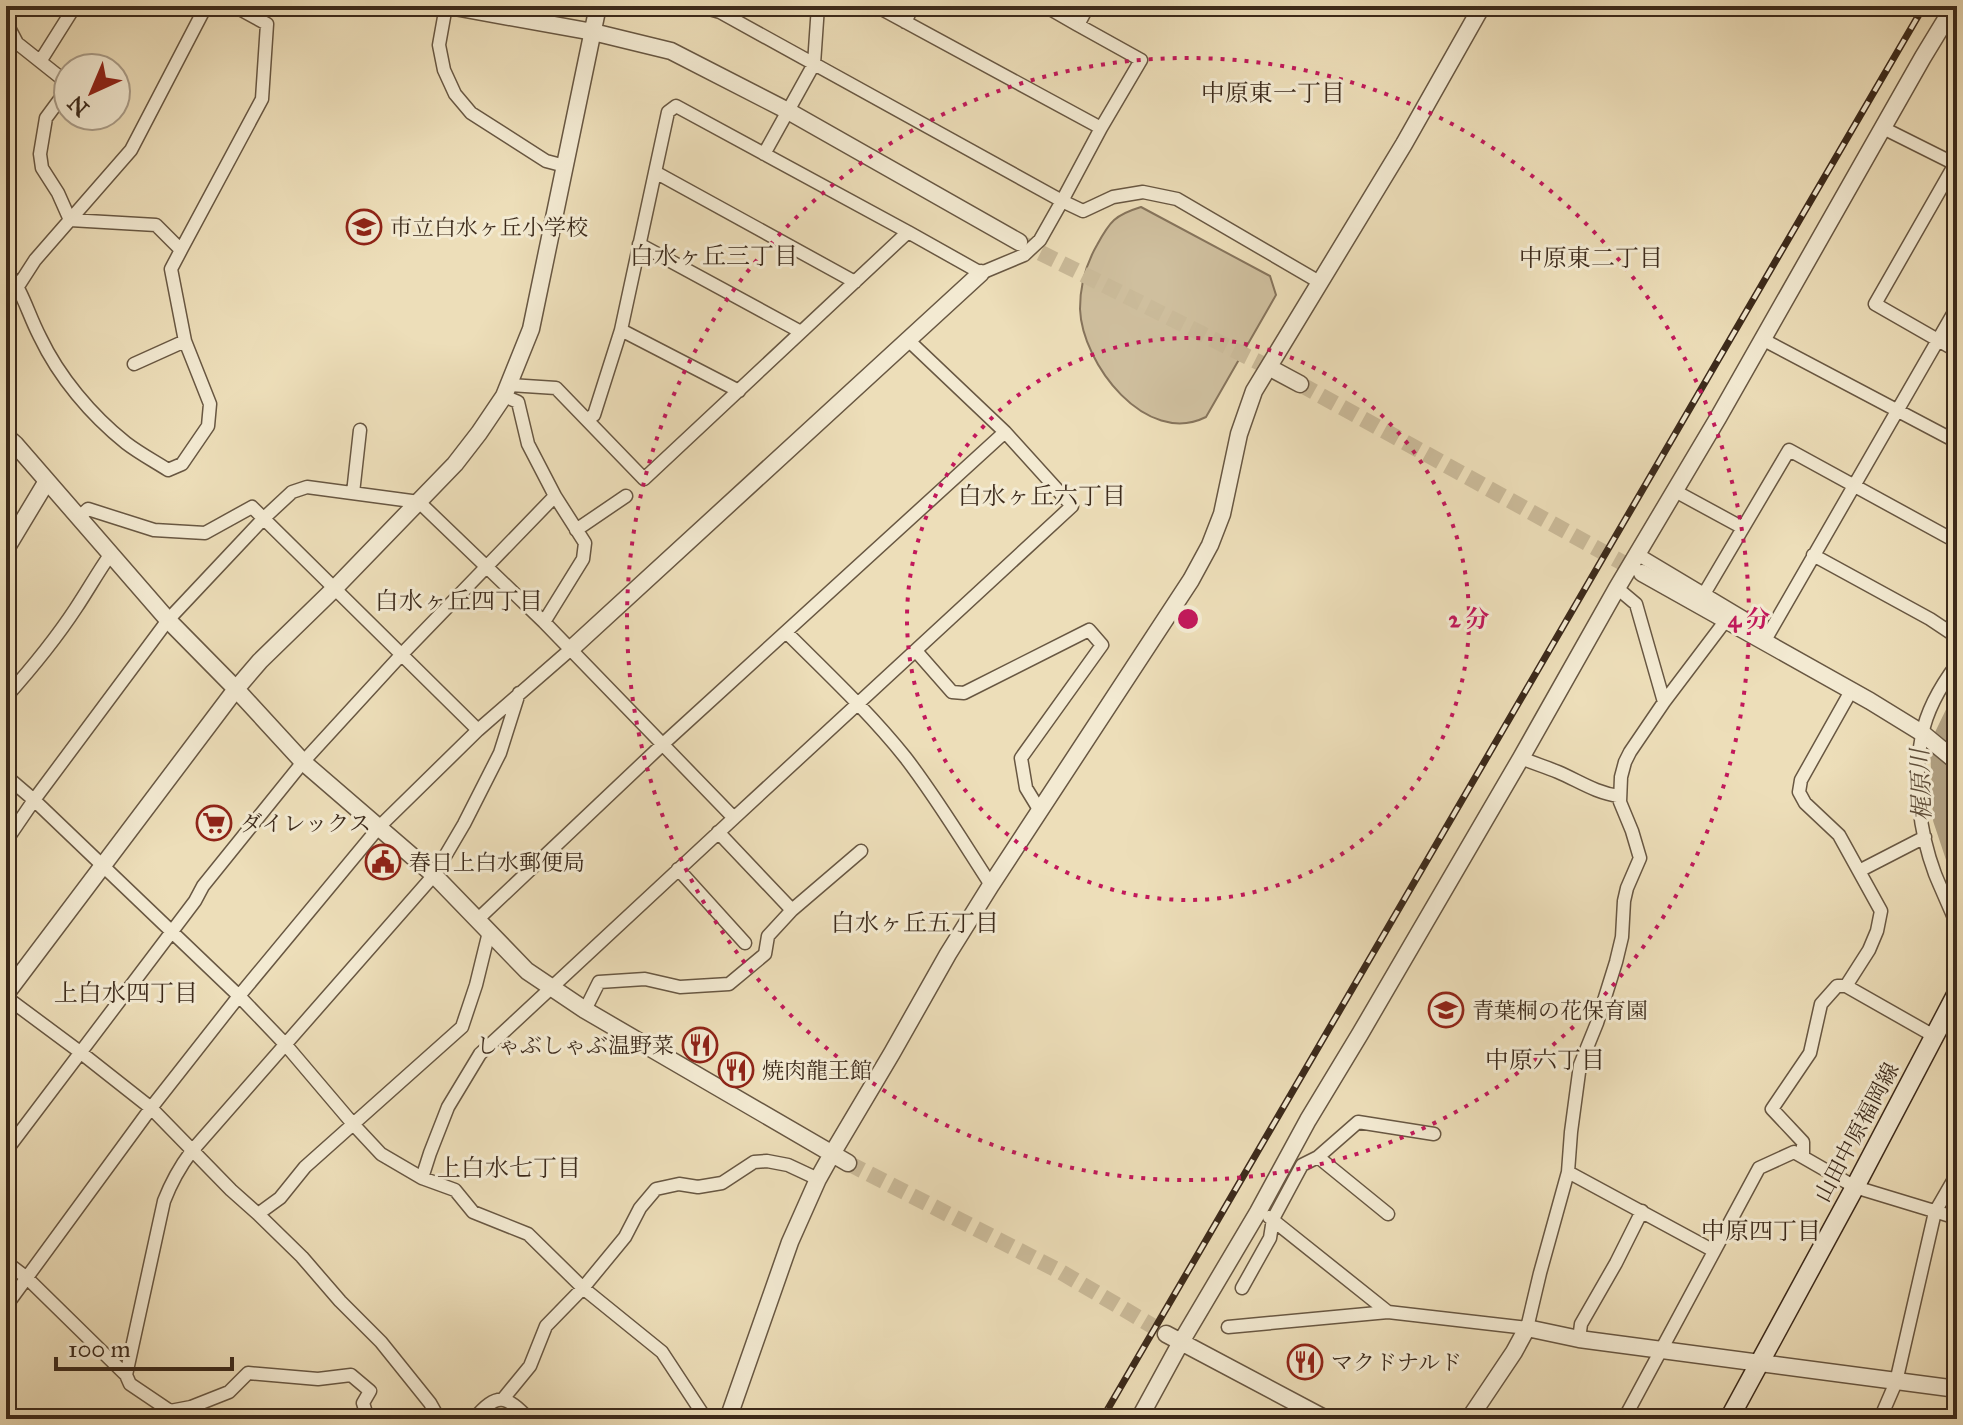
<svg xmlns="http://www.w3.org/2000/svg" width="1963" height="1425" viewBox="0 0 1963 1425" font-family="'IM FELL Great Primer','Noto Serif JP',serif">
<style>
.green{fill:#cfbf9e;stroke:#86745c;stroke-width:2}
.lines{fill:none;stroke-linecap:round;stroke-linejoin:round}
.river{stroke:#b1a183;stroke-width:22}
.tertiary-tunnel{stroke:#caba99;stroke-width:16;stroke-dasharray:16 8;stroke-linecap:butt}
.minor-casing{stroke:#685742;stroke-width:15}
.tertiary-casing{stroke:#685742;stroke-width:19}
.secondary-casing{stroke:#3c2a1b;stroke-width:21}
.minor{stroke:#f3ead2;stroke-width:12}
.tertiary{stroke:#f3ead2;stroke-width:16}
.secondary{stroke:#f3ead2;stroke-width:18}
.rail-casing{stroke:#3c2a1b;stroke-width:7}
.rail{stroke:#f3ead2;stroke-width:4;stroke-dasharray:12;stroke-linecap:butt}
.ring{fill:none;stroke:#c2185b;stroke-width:4;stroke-dasharray:4 8}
.labels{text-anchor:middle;stroke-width:6;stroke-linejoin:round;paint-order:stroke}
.poi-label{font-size:22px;fill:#3c2a1b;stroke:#f3ead2;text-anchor:start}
.street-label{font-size:22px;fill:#3c2a1b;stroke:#f3ead2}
.neighbourhood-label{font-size:24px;fill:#3c2a1b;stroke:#f3ead2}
.water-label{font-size:24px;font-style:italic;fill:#5f4e3a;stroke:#f3ead2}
.centre{fill:#c2185b;stroke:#f3ead2;stroke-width:4}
.ring-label{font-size:24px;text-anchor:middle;font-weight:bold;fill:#c2185b;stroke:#f3ead2;stroke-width:6;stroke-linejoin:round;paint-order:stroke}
</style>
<rect width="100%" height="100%" fill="#eddeb9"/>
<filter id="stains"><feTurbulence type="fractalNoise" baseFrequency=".0025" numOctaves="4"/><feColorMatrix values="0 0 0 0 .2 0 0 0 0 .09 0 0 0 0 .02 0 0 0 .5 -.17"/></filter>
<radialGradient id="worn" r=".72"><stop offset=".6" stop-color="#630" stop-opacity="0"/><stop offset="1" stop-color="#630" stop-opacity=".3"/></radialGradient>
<path class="green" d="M1141 207 1270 276 1276 295 1206 417C1146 447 1082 364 1080 309 1080 286 1086 264 1097 245 1110 221 1115 215 1141 207Z"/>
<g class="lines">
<path class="river" d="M1957 712 1941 745 1944 819 1957 858"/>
<path class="tertiary-tunnel" d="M1019 242 1274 370
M1300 384 1641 573
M848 1163 1061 1272 1166 1334"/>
<g class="minor-casing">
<path id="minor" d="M446 6 439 45 444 70 455 94 471 113 546 161 565 166
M699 6 720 12 1062 201 1101 128 1141 60 1078 25
M876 6 1101 128
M1045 6 1078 25 1088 6
M6 22 17 43 61 78 64 86 63 95 46 118 40 154 42 168 58 193 70 220 156 225 181 250 171 269 185 341 210 404 208 426 182 464 168 470C154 461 139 453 126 443 91 415 59 377 40 337 27 312 24 293 6 270
M905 22 913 6
M41 60 75 6
M1883 128 1957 165
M764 154 814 64 818 6
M1955 164 1875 304 1957 351
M655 172 855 282
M639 244 801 332
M181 250 262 99 267 24 234 6
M6 305 35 260 131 150 206 6
M621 330 739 391
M1762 339 1957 442
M134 364 185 341
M510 385 556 388 644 479 908 232 981 273 1024 255 1040 240 1062 201 1083 211 1113 197 1143 192 1177 199 1321 283
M587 419 594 415 621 330 668 112 676 106 908 232
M1675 491 1743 528
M353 493 360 430
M78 518 88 509 154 530 205 533 252 507 478 730
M576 530 626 496
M1637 554 1769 633
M1813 555 1930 619 1957 637
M1617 588 1636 604 1664 702
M1704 594 1789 450 1957 542
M544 622 583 559 585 543 555 496
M786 632C827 673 869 712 905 757 936 797 963 842 991 885
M1764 642 1957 307
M916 651 952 692 964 693 1089 630 1102 645 1021 758 1026 788 1040 811
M1957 664C1942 684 1927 709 1922 735 1913 780 1919 831 1935 874 1942 891 1950 908 1957 925
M6 697C31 669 55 640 76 608 88 590 98 572 110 555
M1521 758C1533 763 1546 767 1558 772 1579 781 1596 793 1619 796
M6 776 34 800 6 841
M734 818 1072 506 1005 432
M718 832 792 910
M678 869 745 943
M1859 871 1925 837
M477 920 663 744 1005 432 907 339
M1846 986 1934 1036
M6 997 80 1052 151 1108 231 1190 258 1214 302 1257 340 1301 381 1342 430 1403 439 1419
M585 1010 599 982 645 979 680 987 729 984 765 954 768 936 792 910 861 851
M6 1151 195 901 203 886 303 762 402 654 555 496 528 444 518 402 504 396
M1803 1155V1142L1772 1109 1810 1053 1821 1004 1837 986H1846L1869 950 1877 931 1881 911 1839 835 1805 803 1799 792 1801 780 1851 691
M1318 1157 1388 1214
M1568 1172 1714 1251
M422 1178 430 1153 448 1107 480 1054 734 818 544 622 419 502 307 487 292 492 264 518 168 620 34 800 239 996 285 1044 353 1124 381 1154 422 1178 455 1190 473 1212 528 1234 583 1288 662 1352 706 1419
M258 1214 280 1198 305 1167 462 1027 476 985 489 932
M1269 1217 1388 1312
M6 1262 27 1278 126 1375
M1242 1288 1270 1238 1273 1219 1302 1165 1318 1157 1358 1122 1434 1134
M6 1306 151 1108 239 996 380 826 478 730 571 649
M1228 1327 1388 1312 1527 1328 1540 1273 1568 1172 1571 1132 1580 1065 1597 1023 1616 962 1622 937 1624 901 1627 888 1640 858 1632 831 1620 802 1621 777 1625 762 1630 752 1664 702 1726 620
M1579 1339 1581 1324 1616 1263 1642 1211
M503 1399 530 1366 546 1326 583 1288 625 1237 640 1208 656 1189 679 1184 698 1187 722 1183 754 1162 767 1161 788 1165 818 1179
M170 1411 191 1407 229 1392 248 1373 318 1379 351 1375 370 1391 363 1403 368 1419
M169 1419 170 1411 130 1384 126 1375 164 1201C171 1183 179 1168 191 1152L434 875 464 824 500 753 519 693
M474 1419C497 1392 506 1395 529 1419
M1624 1419 1759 1168 1794 1152 1855 1187 1957 1218
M1880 1419 1896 1382 1935 1212 1957 1174"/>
</g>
<g class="tertiary-casing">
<path id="tertiary" d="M449 6 593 32 671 51 788 111 1019 242
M1274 370 1300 384
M6 436 15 444 168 620 236 689 303 762 434 875 527 971 585 1010 848 1163
M6 549 47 481
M1642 573 1870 701 1922 733 1957 762
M571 649 981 273
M6 994 236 689 260 661 334 589 455 464 479 433 504 396 531 329 598 6
M1166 1334 1326 1419
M728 1419 790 1242 818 1179 832 1154 892 1053 948 954 991 885 1191 580 1210 545 1222 514 1239 434 1254 391 1404 144 1482 6
M1139 1419 1181 1342 1258 1212 1308 1120 1360 1034 1521 758 1617 588 1718 418 1923 57 1954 6
M1469 1419 1514 1352 1527 1328 1579 1339 1957 1389"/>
</g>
<g class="secondary-casing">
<path id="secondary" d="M1729 1419 1855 1187 1957 993"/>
</g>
<use href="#minor" class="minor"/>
<use href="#tertiary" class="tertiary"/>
<use href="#secondary" class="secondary"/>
<g class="rail-casing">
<path id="rail" d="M1102 1419 1924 6"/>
</g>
<use href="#rail" class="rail"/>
</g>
<g class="ring">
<circle cx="1188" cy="619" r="281"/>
<circle cx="1188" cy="619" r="561"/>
</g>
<defs>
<g id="school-ring" transform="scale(1.8)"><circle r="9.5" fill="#f3ead2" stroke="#8f2418" stroke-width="1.5"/><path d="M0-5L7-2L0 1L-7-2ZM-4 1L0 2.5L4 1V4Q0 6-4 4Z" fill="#8f2418"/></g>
<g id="supermarket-ring" transform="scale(1.8)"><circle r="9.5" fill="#f3ead2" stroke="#8f2418" stroke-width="1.5"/><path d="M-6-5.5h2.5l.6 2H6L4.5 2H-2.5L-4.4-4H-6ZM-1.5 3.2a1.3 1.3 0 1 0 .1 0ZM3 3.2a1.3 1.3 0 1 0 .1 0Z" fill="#8f2418"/></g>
<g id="civic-ring" transform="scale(1.8)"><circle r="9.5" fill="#f3ead2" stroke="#8f2418" stroke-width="1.5"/><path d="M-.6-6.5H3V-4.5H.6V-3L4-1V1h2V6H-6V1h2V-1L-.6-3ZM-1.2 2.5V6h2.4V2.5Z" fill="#8f2418"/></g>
<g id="restaurant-ring" transform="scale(1.8)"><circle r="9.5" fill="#f3ead2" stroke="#8f2418" stroke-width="1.5"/><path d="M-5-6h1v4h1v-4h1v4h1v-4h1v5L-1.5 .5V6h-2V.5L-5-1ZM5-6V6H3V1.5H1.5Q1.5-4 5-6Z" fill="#8f2418"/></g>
</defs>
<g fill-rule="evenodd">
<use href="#school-ring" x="364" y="227"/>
<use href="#supermarket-ring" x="214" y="823"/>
<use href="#civic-ring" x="383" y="862"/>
<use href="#school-ring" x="1446" y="1010"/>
<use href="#restaurant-ring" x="700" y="1045"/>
<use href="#restaurant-ring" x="736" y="1070"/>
<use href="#restaurant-ring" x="1305" y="1362"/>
</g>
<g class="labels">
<g class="poi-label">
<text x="390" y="235">市立白水ヶ丘小学校</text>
<text x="240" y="831">ダイレックス</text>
<text x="409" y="870">春日上白水郵便局</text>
<text x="1472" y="1018">青葉桐の花保育園</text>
<text x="674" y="1053" text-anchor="end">しゃぶしゃぶ温野菜</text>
<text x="762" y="1078">焼肉龍王館</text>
<text x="1331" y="1370">マクドナルド</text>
</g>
<g class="street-label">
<text transform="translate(1856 1132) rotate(-62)" y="8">山田中原福岡線</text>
</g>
<g class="neighbourhood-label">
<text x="1273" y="101">中原東一丁目</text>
<text x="714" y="264">白水ヶ丘三丁目</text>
<text x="1591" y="266">中原東二丁目</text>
<text x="1042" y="504">白水ヶ丘六丁目</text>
<text x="459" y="609">白水ヶ丘四丁目</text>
<text x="915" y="931">白水ヶ丘五丁目</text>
<text x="126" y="1001">上白水四丁目</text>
<text x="1545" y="1068">中原六丁目</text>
<text x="509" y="1176">上白水七丁目</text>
<text x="1761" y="1239">中原四丁目</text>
</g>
<g class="water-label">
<text transform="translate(1921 785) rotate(-92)" y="8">梶原川</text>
</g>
</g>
<circle cx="1188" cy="619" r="12" class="centre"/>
<g class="ring-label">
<text x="1469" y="627">2 分</text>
<text x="1749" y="627">4 分</text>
</g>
<rect width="1963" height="1425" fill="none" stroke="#eddeb9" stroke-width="32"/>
<rect x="8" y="8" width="1947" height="1409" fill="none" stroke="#3c2a1b" stroke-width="4"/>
<rect x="16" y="16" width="1931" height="1393" fill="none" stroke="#3c2a1b" stroke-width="2"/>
<g transform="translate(92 92) rotate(224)"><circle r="38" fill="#f3ead2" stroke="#aa9d89" stroke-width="2"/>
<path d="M0-6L14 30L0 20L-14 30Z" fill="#8f2418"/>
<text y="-12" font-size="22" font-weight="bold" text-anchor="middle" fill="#3c2a1b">N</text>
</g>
<path d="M56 1357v12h176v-12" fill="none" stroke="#3c2a1b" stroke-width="4"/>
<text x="68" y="1357" font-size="24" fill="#3c2a1b" stroke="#f3ead2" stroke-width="6" paint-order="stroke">100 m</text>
<rect width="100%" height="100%" filter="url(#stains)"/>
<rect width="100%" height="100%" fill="url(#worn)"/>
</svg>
